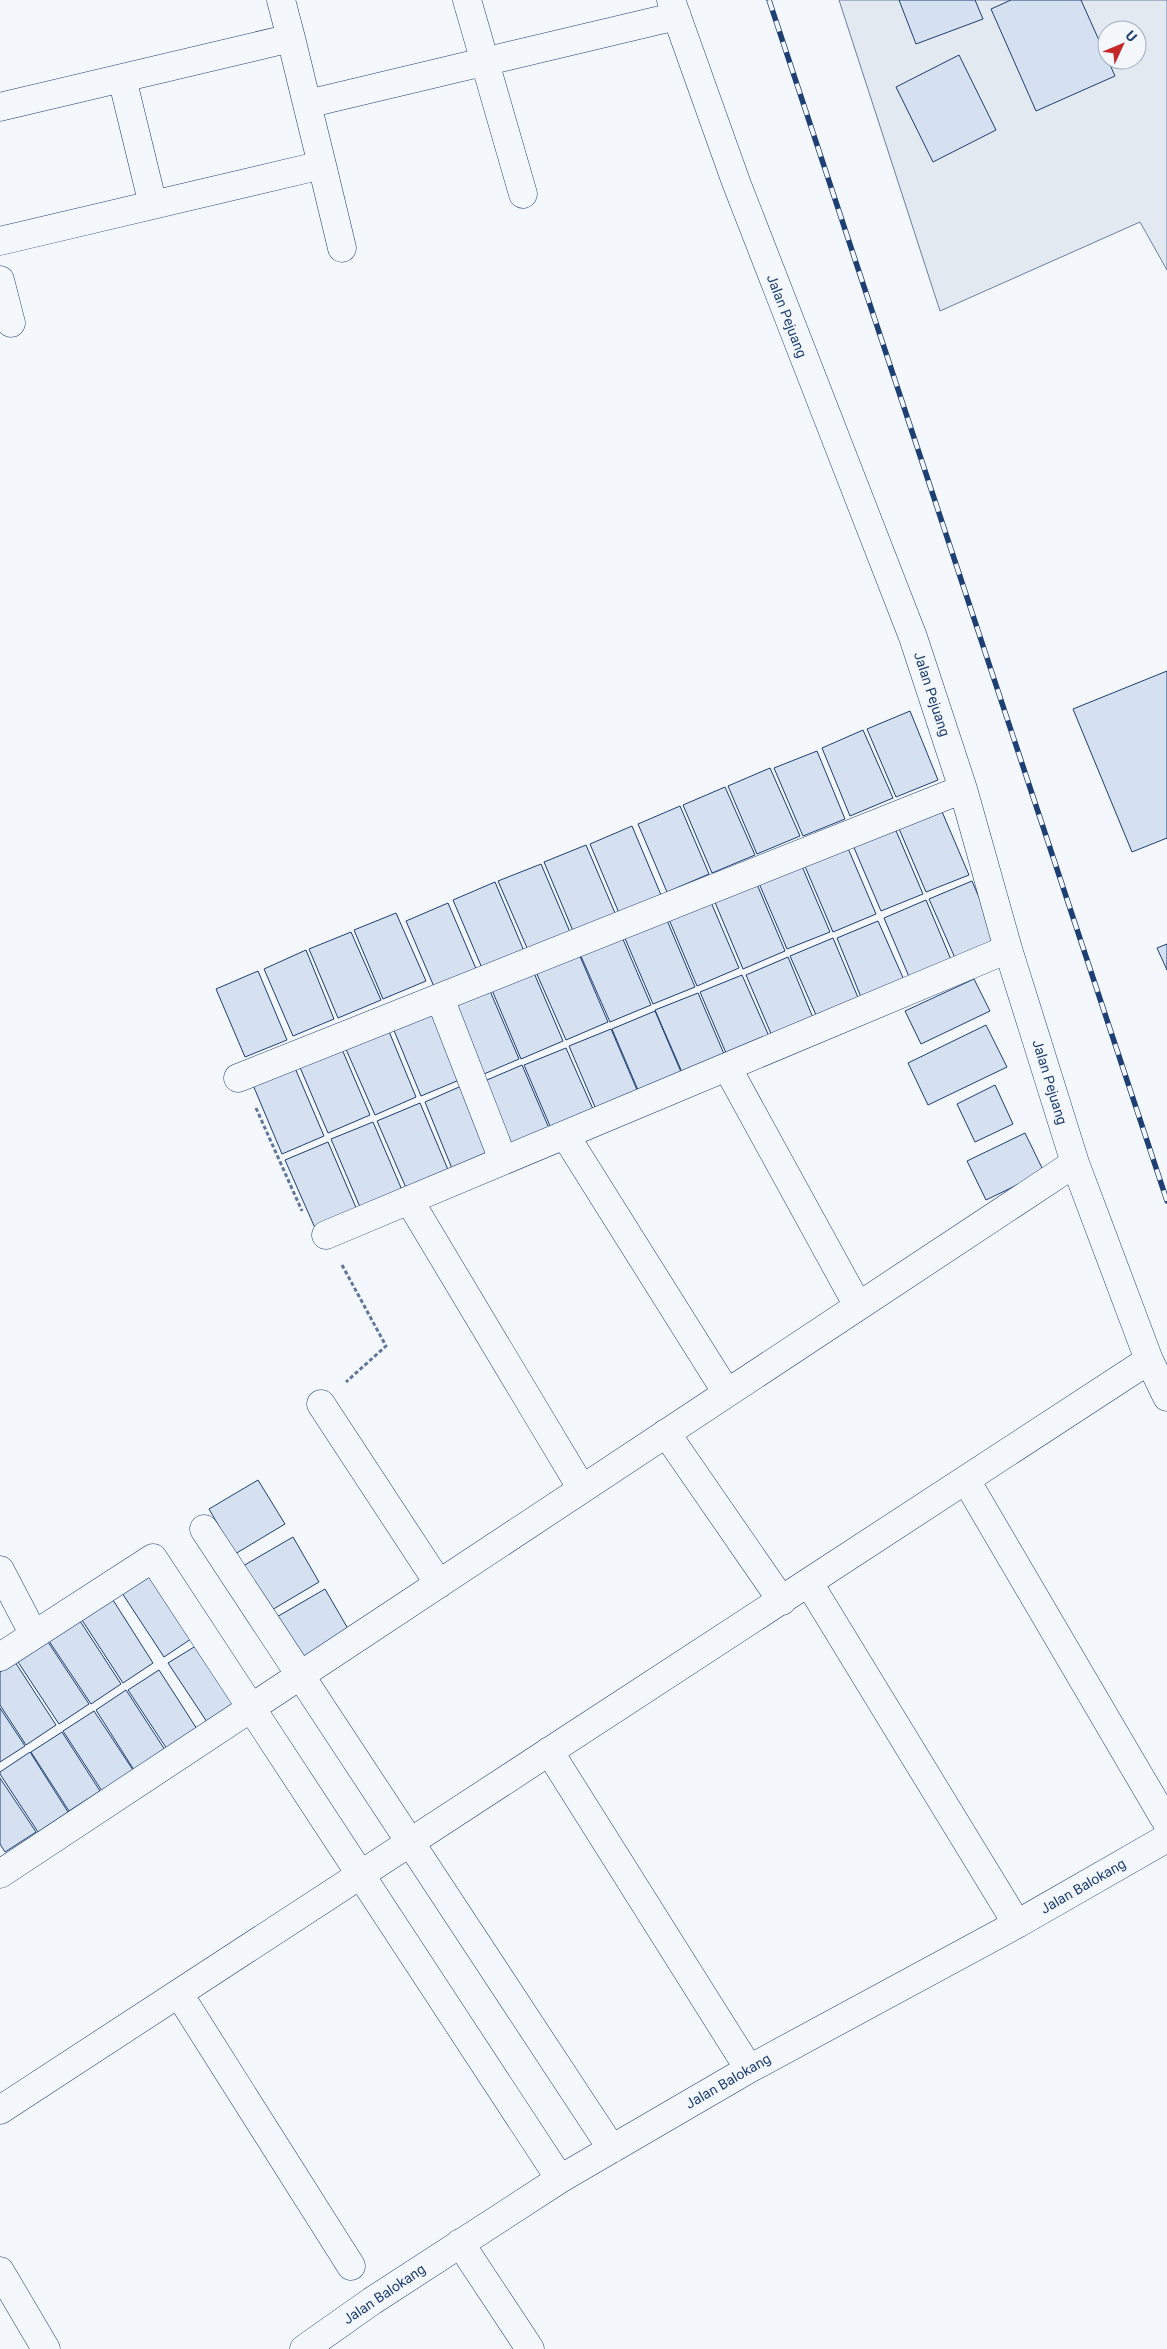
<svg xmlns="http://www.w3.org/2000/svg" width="1167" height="2349" viewBox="0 0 1167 2349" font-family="Roboto,sans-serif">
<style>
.green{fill:#e3e9f0;stroke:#687fa3;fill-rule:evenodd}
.building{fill:#d5e0f0;stroke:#1d3f73}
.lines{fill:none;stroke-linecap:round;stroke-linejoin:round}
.minor-casing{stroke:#1d3f73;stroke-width:29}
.path{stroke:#5e769c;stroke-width:3;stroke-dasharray:4 2.5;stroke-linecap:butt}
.minor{stroke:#f4f7fb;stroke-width:28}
.rail-casing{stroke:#1d3f73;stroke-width:5.5}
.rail{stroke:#f4f7fb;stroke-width:4;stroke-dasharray:11;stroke-linecap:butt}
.labels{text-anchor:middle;stroke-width:4;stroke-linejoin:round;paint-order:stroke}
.street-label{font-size:14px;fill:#1d3f73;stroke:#f4f7fb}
</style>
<rect width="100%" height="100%" fill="#f4f7fb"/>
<path class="green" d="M839 0H1167V270L1140 222 940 311ZM1107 30H1137V60H1107Z"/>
<path class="building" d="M899 0H975L983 19 916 44Z
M1011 0H1081L1115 76 1036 111 991 9Z
M959 55 996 130 933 162 896 87Z
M1167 671V838L1132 852 1073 709Z
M910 711 938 780 896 797 867 729Z
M863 730 893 798 850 816 822 748Z
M817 751 845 819 803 836 774 768Z
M770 768 800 836 757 854 728 786Z
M725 787 755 855 712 873 683 805Z
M680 806 709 874 667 892 638 824Z
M940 807 969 875 926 892 897 824Z
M632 826 661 895 619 913 590 844Z
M894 826 923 894 881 911 852 843Z
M586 845 615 913 573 931 544 862Z
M847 846 876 914 833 932 804 864Z
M541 864 570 932 528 950 498 881Z
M801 864 830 932 787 949 758 881Z
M972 881 1001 949 959 967 929 899Z
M495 882 524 951 482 968 453 900Z
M756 882 785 951 743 969 714 900Z
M710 900 739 968 697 986 668 917Z
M926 900 955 969 913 986 884 918Z
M448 903 477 971 435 989 406 921Z
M396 913 426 981 383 999 354 930Z
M666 918 695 987 653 1004 624 936Z
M878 921 908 989 865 1007 837 938Z
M351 932 381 1000 338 1018 309 949Z
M622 937 651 1005 610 1022 580 954Z
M833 938 862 1007 820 1024 790 956Z
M1167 944V970L1157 948Z
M306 950 334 1019 293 1036 264 969Z
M579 954 608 1022 566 1040 536 972Z
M788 957 816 1025 775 1043 746 975Z
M258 971 287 1040 245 1057 216 989Z
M534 973 563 1041 521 1059 492 990Z
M742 975 772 1043 729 1060 700 992Z
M974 979 990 1011 921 1044 905 1011Z
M490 991 519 1059 477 1077 448 1008Z
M698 993 727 1061 685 1079 655 1010Z
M435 1010 464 1078 421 1096 393 1028Z
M655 1011 684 1079 641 1097 612 1029Z
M986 1025 1007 1067 928 1105 908 1063Z
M388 1029 416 1097 375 1115 345 1047Z
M611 1029 640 1097 598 1114 569 1046Z
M341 1047 370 1115 328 1133 299 1065Z
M566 1048 596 1116 553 1133 524 1065Z
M522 1065 551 1133 509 1151 480 1083Z
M295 1068 324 1136 282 1154 253 1085Z
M466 1084 496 1152 453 1171 425 1102Z
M995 1085 1013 1124 975 1142 957 1104Z
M420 1103 449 1172 407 1190 377 1121Z
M373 1122 402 1190 360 1207 331 1139Z
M1025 1133 1044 1172 986 1200 967 1161Z
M328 1142 357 1210 315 1228 285 1160Z
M258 1480 285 1524 235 1554 209 1509Z
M293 1537 319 1582 270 1611 243 1566Z
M153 1574 194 1637 164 1657 122 1593Z
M325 1589 351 1634 302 1663 275 1618Z
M113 1600 153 1663 123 1683 82 1620Z
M80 1621 121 1684 91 1704 49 1641Z
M48 1642 89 1704 59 1724 18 1662Z
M199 1644 238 1703 207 1722 168 1663Z
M15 1662 56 1725 26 1745 0 1705V1672Z
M159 1670 197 1729 167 1749 128 1690Z
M126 1690 165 1750 134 1770 96 1710Z
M0 1708 25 1746 0 1762Z
M94 1711 133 1770 102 1791 63 1731Z
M62 1732 100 1791 69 1811 31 1752Z
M30 1752 68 1812 38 1832 0 1774V1772Z
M0 1778 36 1832 5 1852 0 1844Z"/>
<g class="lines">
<g class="minor-casing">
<path id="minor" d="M281 0 291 38
M467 0 523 194
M671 0 736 182 913 637 963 789 1008 949 1075 1163 1149 1360 1167 1397
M122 78 153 205
M0 107 291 38 307 104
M322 165 342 248
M0 241 322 165 307 104 677 16
M0 280 11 323
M440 998 503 1160
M727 1067 858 1306
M238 1078 963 789
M565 1135 727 1393
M409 1200 582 1489
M326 1235 1008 949
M321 1404 439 1584
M666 1433 782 1601
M966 1480 1167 1823
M204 1529 612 2149
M0 1570 34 1635
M809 1583 1017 1924
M0 1657 153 1558 560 2179
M549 1751 749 2069
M0 1874 1075 1163
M179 1994 351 2266
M0 2110 1149 1360
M460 2243 530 2349
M0 2271 46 2349
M304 2349 372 2301 560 2179 749 2069 1017 1924 1167 1838"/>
</g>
<path class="path" d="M256 1108 302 1211
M342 1265 386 1346 346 1382"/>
<use href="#minor" class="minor"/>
<g class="rail-casing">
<path id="rail" d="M769 0 1167 1201"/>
</g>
<use href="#rail" class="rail"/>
</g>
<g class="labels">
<g class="street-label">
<text transform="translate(787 316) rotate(69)" y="5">Jalan Pejuang</text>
<text transform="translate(932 694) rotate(72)" y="5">Jalan Pejuang</text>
<text transform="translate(1050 1082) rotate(73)" y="5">Jalan Pejuang</text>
<text transform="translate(1083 1886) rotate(-30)" y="5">Jalan Balokang</text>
<text transform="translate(728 2081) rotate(-30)" y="5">Jalan Balokang</text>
<text transform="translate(384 2294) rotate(-34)" y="5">Jalan Balokang</text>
</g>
</g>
<g transform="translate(1122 45) rotate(46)"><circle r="24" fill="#f4f7fb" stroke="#9eadc5"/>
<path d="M0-4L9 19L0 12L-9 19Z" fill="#c62828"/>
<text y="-8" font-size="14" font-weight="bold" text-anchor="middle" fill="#1d3f73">U</text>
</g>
</svg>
